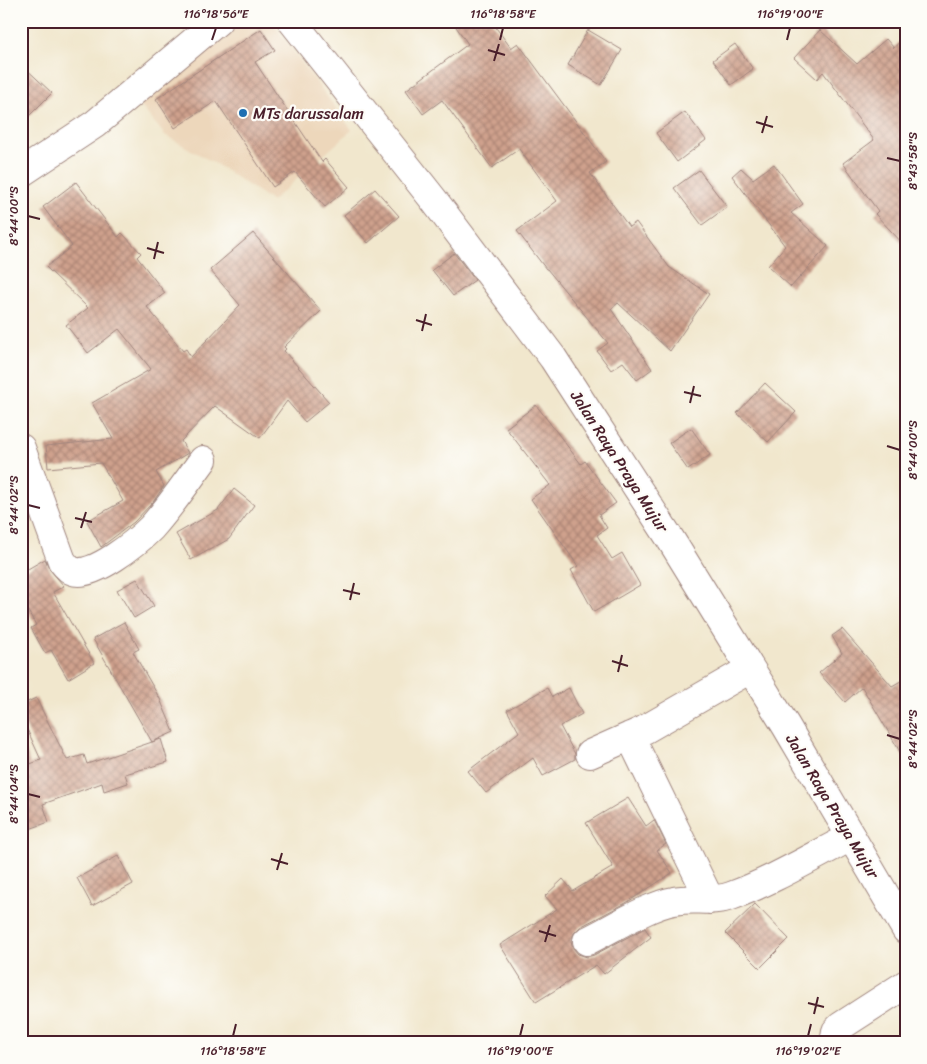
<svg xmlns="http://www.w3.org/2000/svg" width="927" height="1064" viewBox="0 0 927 1064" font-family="Sriracha,sans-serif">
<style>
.built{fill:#edd7bb}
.building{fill:url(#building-cross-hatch)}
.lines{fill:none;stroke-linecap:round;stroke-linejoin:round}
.minor-casing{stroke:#9e837c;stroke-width:30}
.major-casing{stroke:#9e837c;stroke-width:30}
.minor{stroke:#fff;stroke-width:28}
.major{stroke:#fff;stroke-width:28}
.ticks{fill:none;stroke:#4a1f2b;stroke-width:2}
.poi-dot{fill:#1f6fb2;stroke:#fdfcf7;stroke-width:2}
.labels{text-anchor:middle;stroke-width:4.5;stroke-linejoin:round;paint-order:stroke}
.poi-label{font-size:16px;fill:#4a1f2b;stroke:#fdfcf7;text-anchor:start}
.street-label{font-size:16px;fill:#4a1f2b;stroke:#fdfcf7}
.neatline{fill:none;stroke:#4a1f2b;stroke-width:2}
.ticks-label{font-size:12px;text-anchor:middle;fill:#4a1f2b}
</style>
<defs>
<pattern id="building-cross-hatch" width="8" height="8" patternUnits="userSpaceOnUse" patternTransform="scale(1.25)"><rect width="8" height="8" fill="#cfa18d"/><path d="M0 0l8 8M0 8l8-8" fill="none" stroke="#aa8373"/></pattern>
</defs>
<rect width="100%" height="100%" fill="#fdfcf7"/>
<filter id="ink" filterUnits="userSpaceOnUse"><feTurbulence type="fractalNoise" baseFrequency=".02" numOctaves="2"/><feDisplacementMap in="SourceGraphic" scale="10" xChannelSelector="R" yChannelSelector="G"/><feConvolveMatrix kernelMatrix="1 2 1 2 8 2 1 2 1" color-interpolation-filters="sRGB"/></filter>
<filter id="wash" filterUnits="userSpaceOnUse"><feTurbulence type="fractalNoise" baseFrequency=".0096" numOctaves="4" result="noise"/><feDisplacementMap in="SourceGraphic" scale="20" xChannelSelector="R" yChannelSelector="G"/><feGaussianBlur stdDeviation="1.12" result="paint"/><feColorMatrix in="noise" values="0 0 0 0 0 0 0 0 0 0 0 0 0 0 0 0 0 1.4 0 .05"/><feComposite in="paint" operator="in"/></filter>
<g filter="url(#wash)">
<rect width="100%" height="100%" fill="#f1e7cd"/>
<path class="built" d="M234 21H271L352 130 272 201 216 164 165 135 133 97Z"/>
<g id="blocks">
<path class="building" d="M452 21H491L511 48 518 43 606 162 590 173 629 227 636 222 669 267 709 294 670 351 618 303 611 309 652 369 637 380 623 362 611 370 597 351 608 343 547 269H546L517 231 557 201 519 149 492 168 442 100 423 114 406 90 468 44Z
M261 29 275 50 255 62 322 162 325 159 349 187 325 207 295 172 273 187 216 101 175 128 156 99Z
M588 30 622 50 601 85 568 65Z
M820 30 857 64 886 39 894 48 906 34V247L875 214 878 211 843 163 874 140 823 72 817 79 794 58Z
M735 44 753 69 731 85 713 60Z
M21 64 52 93 21 124Z
M685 112 706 140 677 162 656 133Z
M774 164 803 204 791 213 828 246 791 287 768 266 785 246 732 176 741 168 753 179Z
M699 170 727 207 702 225 674 188Z
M76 182 118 237 122 233 141 253 137 257 165 293 147 307 183 351 186 349 191 357 240 305 210 270 253 233 321 311 284 347 286 349 284 351 329 402 305 422 287 401 260 438 215 406 181 441 188 453 156 472 164 486 153 502 134 522 101 547 87 521 123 501 101 463 48 468 46 446 113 439 92 403 151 369 119 329 88 353 66 325 88 308 46 267 72 246 43 207Z
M375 189 399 216 368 243 344 215Z
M454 253 475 280 453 296 432 270Z
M765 383 796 412 768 442 737 413Z
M536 405 581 464 585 461 616 503 599 515 607 528 597 535 612 559 622 553 640 585 594 612 571 570 578 566 531 499 550 485 506 428Z
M691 428 710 455 688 470 669 443Z
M234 489 254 505 229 539 191 560 176 534 218 510Z
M45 559 50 570 64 586 53 592 94 663 68 679 51 650 45 653 31 628 36 625 21 599V573Z
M137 579 154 606 134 618 117 590Z
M124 622 139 649 133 652 160 699 174 732 152 742 93 639Z
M842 629 892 686 906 678V762L862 687 845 702 819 673 842 653 832 636Z
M547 688 552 697 569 688 582 714 560 726 575 754V759L543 776 533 758 486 793 468 771 519 732 507 710Z
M36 698 67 760 84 755 87 764 161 739 168 762 125 774 128 783 104 791 102 783 43 804 49 822 21 832V752L26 751 30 764 41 760 21 716V705Z
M628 798 646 826 654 820 666 844 657 850 672 873 626 903 580 927 574 933 571 941 573 948 578 954 587 957 594 955 645 928 651 937 604 974 596 965 536 1002 500 945 557 909 545 896 563 879 573 891 613 867 586 823Z
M118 856 133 884 92 906 77 878Z
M755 904 789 939 760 968 725 933Z"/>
</g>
</g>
<g filter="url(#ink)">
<use href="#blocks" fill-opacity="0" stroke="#9e837c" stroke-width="1"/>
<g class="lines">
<g class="minor-casing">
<path id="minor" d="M21 173 95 124 218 21
M21 448 62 561C65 565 69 570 73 571 92 579 138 541 151 528 170 507 186 483 203 460
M630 736 710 900
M590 754 644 730 750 669
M587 941C610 930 649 905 674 901 692 897 712 903 731 896 772 881 812 857 851 837
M834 1043 836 1031 841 1026 906 984"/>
</g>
<g class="major-casing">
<path id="major" d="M292 21 433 199 553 358 671 540 786 726 906 930"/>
</g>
<use href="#minor" class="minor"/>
<use href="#major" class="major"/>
</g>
</g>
<path class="ticks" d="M212 40 216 28M500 40 503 28M787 40 790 28M488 50 505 55M494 61 499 44M756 122 773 127M762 133 767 116M887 158 900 161M28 216 40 219M147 248 164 253M154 259 158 242M416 320 432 325M422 331 426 314M684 392 701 396M690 403 694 386M887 446 900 450M28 505 40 508M75 518 92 522M81 528 86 512M343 590 360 594M350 600 354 583M612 661 628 666M618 672 622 655M887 735 900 739M28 794 40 797M271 859 288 864M277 870 282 853M539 931 556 936M545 942 550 925M808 1003 824 1007M814 1014 818 997M233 1036 236 1024M520 1036 523 1024M808 1036 811 1024"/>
<circle class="poi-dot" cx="243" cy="113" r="5"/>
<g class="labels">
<g class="poi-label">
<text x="253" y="119">MTs darussalam</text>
</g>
<g class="street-label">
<text transform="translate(620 461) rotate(57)" y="6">Jalan Raya Praya Mujur</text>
<text transform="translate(833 806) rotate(59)" y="6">Jalan Raya Praya Mujur</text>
</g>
</g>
<rect width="927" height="1064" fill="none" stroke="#fdfcf7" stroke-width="55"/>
<rect x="28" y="28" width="872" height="1008" class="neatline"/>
<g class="ticks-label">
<text x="216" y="18">116°18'56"E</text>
<text x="503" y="18">116°18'58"E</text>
<text x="790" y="18">116°19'00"E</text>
<text transform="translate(913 161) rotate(-90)" y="4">8°43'58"S</text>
<text transform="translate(14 216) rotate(-90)" y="4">8°44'00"S</text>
<text transform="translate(913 450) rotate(-90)" y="4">8°44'00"S</text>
<text transform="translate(14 505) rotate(-90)" y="4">8°44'02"S</text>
<text transform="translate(913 739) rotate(-90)" y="4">8°44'02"S</text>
<text transform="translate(14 794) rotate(-90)" y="4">8°44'04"S</text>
<text x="233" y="1055">116°18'58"E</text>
<text x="520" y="1055">116°19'00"E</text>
<text x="808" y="1055">116°19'02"E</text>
</g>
</svg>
